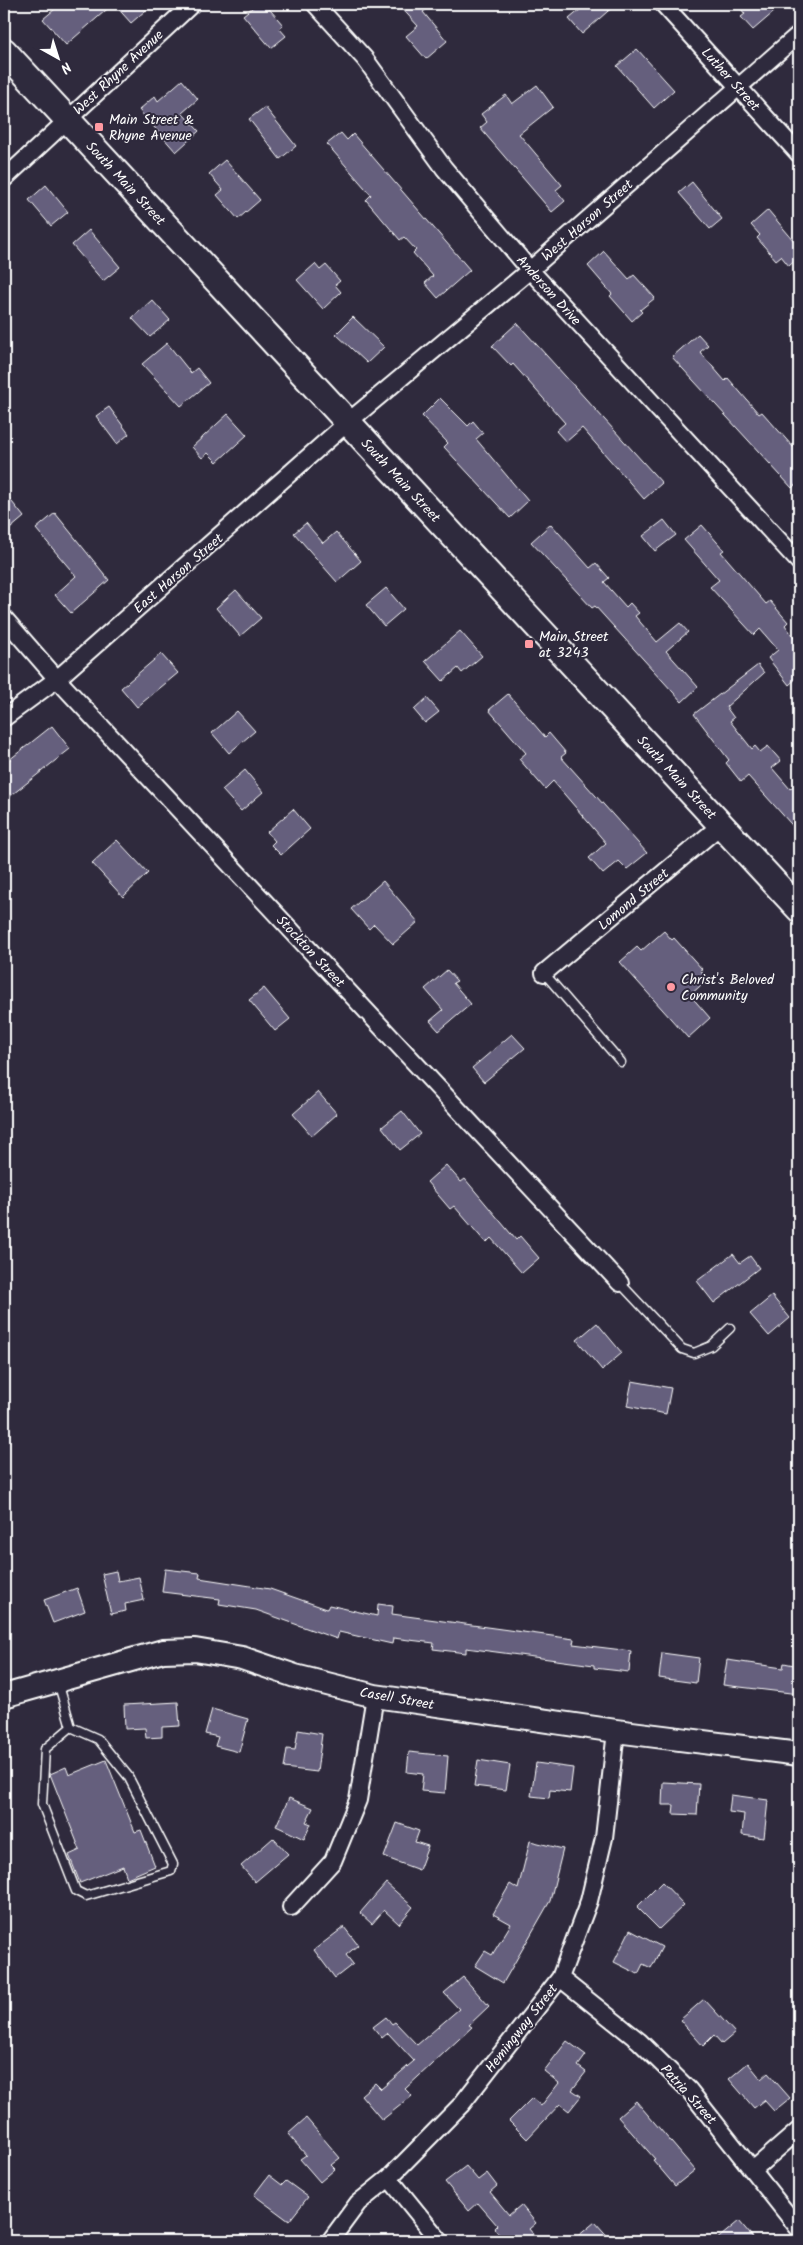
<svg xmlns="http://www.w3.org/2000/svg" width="803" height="2245" viewBox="0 0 803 2245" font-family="Kalam,sans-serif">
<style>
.building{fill:#655f7d;stroke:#fff}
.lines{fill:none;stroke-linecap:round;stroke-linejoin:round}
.lane-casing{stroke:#fff;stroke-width:11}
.street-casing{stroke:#fff;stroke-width:20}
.secondary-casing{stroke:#fff;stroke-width:26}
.primary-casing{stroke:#fff;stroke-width:29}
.lane{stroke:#2f2a3d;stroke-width:8}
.street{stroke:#2f2a3d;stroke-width:16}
.secondary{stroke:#2f2a3d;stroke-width:22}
.primary{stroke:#2f2a3d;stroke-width:25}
.poi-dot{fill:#ff9aa2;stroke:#2f2a3d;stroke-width:2}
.labels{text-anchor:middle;stroke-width:4;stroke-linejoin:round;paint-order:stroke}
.street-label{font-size:14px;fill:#fff;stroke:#2f2a3d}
.poi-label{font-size:14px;fill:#fff;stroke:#2f2a3d;text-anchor:start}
</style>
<rect width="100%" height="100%" fill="#2f2a3d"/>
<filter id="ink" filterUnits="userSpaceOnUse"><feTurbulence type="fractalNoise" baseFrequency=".02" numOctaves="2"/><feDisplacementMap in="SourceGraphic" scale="10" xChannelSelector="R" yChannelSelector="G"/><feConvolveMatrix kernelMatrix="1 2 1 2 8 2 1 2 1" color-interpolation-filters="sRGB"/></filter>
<g filter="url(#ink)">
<path class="building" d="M61 4H113L66 45 43 19Z
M114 4H153L131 23Z
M257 4H265L283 25 279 28 286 36 271 48 243 15Z
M398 4H433L423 12 447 41 426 59 406 36 418 26Z
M587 4H616L582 34 569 19Z
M737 4H767L774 12 753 30 741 17 745 14Z
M637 49 674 90 654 108 617 66Z
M182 80 198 99 182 113 199 131 176 152 139 110 155 96 158 101Z
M537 85 553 107 519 134 562 185 556 190 565 201 552 212 480 128 487 122 481 114 506 95 512 104Z
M265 107 296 146 280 159 249 119Z
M341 133 347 140 353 134 470 270 438 298 425 283 433 276 413 253 416 250 404 237 400 240 366 200 371 195 327 144Z
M225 160 260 200 238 219 217 195 223 190 209 174Z
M692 182 722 219 710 229 679 193Z
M46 185 68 212 51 226 29 200Z
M768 210 799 247V257L789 266 781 256 776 260 757 238 760 235 751 225Z
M89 230 120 267 103 281 72 245Z
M604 251 629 279 634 275 655 298 640 310 642 312 632 321 610 296 612 294 588 266Z
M315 264 320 270 326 265 340 281 335 285 341 292 323 309 297 280Z
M152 300 170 320 150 337 132 318Z
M353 317 384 347 367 363 336 334Z
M517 323 662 483 644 499 582 428 566 442 556 431 565 423 513 364 511 366 492 346Z
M698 334 708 345 700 352 725 381 728 378 759 414 762 412 793 447 799 442V481L792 488 672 357Z
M167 343 191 373 197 368 209 383 181 406 142 364Z
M440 398 468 426 473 421 483 433 476 439 528 501 510 518 444 447 448 443 422 416Z
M109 407 129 434 117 444 96 416Z
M228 414 247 435 217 462 208 453 202 458 192 447Z
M4 492 24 517 4 534Z
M55 513 109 580 71 613 55 595 76 576 36 529Z
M664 520 676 535 655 551 643 536Z
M306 523 323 543 336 532 361 561 337 582 294 533Z
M551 524 590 568 596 563 609 578 604 582 626 607 630 603 639 613 635 616 657 642 680 623 688 632 666 651 698 687 682 702 595 606 592 608 531 542Z
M702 525 724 550 721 552 766 604 770 601 788 622 785 625 799 644V676L789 685 768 658 778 650 760 629 754 635 710 587 719 580 684 540Z
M386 588 404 609 384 626 366 605Z
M236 590 261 618 240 636 216 608Z
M460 631 482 656 462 673 458 668 443 681 425 661Z
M161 654 178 673 137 707 121 688Z
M758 665 764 673 726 707 734 718 730 721 752 749 755 746 760 752 768 746 781 761 772 768 790 789 799 781V833L748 776 741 782 726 763 729 760 694 714Z
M508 694 545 737 549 733 566 753 561 757 647 853 627 869 619 861 603 874 589 858 606 843 553 781 545 789 519 759 526 753 489 710Z
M427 698 439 712 425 723 414 710Z
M237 711 255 731 229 753 212 733Z
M52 726 70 749 4 801V764Z
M245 770 263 792 241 811 222 790Z
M293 809 310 829 281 855 271 845 275 841 267 832Z
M117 840 148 873 123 897 92 863Z
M383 881 418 922 393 944 374 924 369 929 351 909Z
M664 931 672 940 674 938 702 969 700 970 708 979 690 995 710 1018 688 1038 620 962 637 947 641 951Z
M447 970 457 981 453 983 471 1004 439 1031 430 1021 443 1010 425 989Z
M264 988 290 1019 275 1031 249 1000Z
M512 1034 525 1048 484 1082 472 1068Z
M318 1092 337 1114 312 1136 293 1114Z
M402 1111 420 1134 400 1150 382 1127Z
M446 1165 461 1182 465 1179 516 1240 520 1236 539 1258 522 1273 491 1238 486 1243 454 1206 450 1209 427 1182Z
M733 1254 740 1263 750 1256 759 1268 714 1303 697 1281Z
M772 1296 790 1318 769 1336 750 1314Z
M597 1323 622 1353 602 1370 577 1340Z
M632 1381 671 1388 666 1414 627 1406Z
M165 1569 200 1573 199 1578 270 1589 327 1609 329 1605 377 1616 378 1604 393 1606 392 1614 574 1639 573 1644 631 1651 629 1672 594 1668V1665L466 1648V1653L433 1649 434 1643 393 1638 392 1644 339 1632 337 1639 256 1610 219 1604 220 1599 162 1592Z
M116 1571 118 1581 139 1577 144 1600 125 1604 126 1611 111 1614 102 1574Z
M77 1588 85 1611 53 1623 44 1600Z
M662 1653 699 1658 696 1683 659 1678Z
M727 1660 783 1668 784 1663 799 1666V1694L723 1685Z
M178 1702 180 1726 162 1727V1737L146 1738 145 1728 125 1729 124 1705Z
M212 1709 248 1719 239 1752 215 1746 218 1737 205 1734Z
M298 1730 322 1734 317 1772 284 1768 287 1749 295 1750Z
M409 1752 448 1756 445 1793 421 1791 423 1774 407 1772Z
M106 1760 135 1832 141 1830 155 1866 127 1878 123 1866 80 1883 69 1855 80 1850 50 1774 66 1767 69 1775Z
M478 1760 510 1765 506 1790 474 1786Z
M536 1763 573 1768 570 1792 550 1790 549 1798 531 1796Z
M663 1782 699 1784 697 1815 673 1814 674 1805H662Z
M731 1795 768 1800 764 1838 742 1835 744 1814 729 1812Z
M289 1798 313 1808 306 1822 311 1824 304 1839 276 1826Z
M397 1823 419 1831 415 1842 428 1846 419 1870 384 1857Z
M273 1838 288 1854 255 1882 241 1866Z
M530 1841 563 1849 550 1901 503 1983 475 1966 485 1951 492 1955 511 1924 493 1914 510 1884 518 1889Z
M662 1882 684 1905 659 1929 637 1907Z
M386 1883 413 1907 399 1924 384 1910 372 1924 360 1913Z
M344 1927 358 1945 346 1955 353 1964 335 1978 314 1950Z
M630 1930 662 1947 651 1968 643 1964 638 1974 614 1962Z
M463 1977 489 2006 469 2025 472 2027 405 2089 412 2096 382 2120 361 2095 375 2083 381 2089 414 2061 388 2033 382 2038 373 2027 386 2017 392 2024 395 2022 417 2045 459 2009 444 1993Z
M704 1999 735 2033 722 2044 714 2035 703 2046 680 2020Z
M567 2041 586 2055 578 2066 586 2072 572 2090 581 2096 569 2111 560 2104 527 2139 509 2121 532 2098 541 2106 559 2083 544 2071Z
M748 2063 761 2079 768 2073 790 2098 774 2111 764 2100 754 2108 729 2079Z
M636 2101 695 2170 675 2186 653 2160 655 2159 618 2117Z
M306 2118 340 2158 331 2165 335 2169 320 2182 300 2159 306 2155 288 2134Z
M466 2166 478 2180 487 2173 497 2186 490 2192 509 2215 521 2205 536 2223 529 2229 539 2241H505L494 2228 497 2225 478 2203 469 2211 445 2182Z
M269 2175 282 2185 286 2181 308 2197 289 2221 254 2195Z
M739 2221 756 2241H715Z
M595 2222 612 2241H572Z"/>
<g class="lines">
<g class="lane-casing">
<path id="lane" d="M544 973 621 1062
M620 1283 682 1349 694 1353 711 1346 730 1328
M58 1682 71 1727 98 1739 128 1776 173 1864 171 1871 86 1896 76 1891 42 1804 45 1749 71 1727"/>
</g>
<g class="street-casing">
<path id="street" d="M315 4 365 59 444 168 530 270 799 562
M663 4 799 154
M4 179 192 4
M4 618 57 679 620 1283
M4 718 57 679 348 422 530 270 799 34
M544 973 721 825
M291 1907 333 1861 358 1800 375 1696
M560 1978 639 2041 689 2090 799 2229
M753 2170 799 2130
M389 2178 440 2241
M330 2241 358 2203 389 2178 461 2105 560 1978 589 1901 604 1838 616 1731"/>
</g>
<g class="secondary-casing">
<path id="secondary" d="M4 1696 163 1651 195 1650 242 1658 295 1676 375 1696 616 1731 799 1754"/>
</g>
<g class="primary-casing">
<path id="primary" d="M4 51 799 909"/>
</g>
<use href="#lane" class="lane"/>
<use href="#street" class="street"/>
<use href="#secondary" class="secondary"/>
<use href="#primary" class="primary"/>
</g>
</g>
<g class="poi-dot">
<rect x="94" y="122" width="10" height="10" rx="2.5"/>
<rect x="524" y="639" width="10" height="10" rx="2.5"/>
<circle cx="671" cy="987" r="5"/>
</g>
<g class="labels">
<g class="street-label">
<text transform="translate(118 72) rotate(-43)" y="5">West Rhyne Avenue</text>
<text transform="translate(731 79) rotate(48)" y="5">Luther Street</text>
<text transform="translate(126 183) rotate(47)" y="5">South Main Street</text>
<text transform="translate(587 220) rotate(-41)" y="5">West Harson Street</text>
<text transform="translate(549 290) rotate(48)" y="5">Anderson Drive</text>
<text transform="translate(401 480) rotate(47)" y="5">South Main Street</text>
<text transform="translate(178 573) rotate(-41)" y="5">East Harson Street</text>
<text transform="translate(677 777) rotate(47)" y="5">South Main Street</text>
<text transform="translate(633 899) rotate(-40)" y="5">Lomond Street</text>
<text transform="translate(311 951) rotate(47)" y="5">Stockton Street</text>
<text transform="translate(397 1698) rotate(10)" y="5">Casell Street</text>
<text transform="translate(521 2028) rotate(-52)" y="5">Hemingway Street</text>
<text transform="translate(689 2094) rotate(48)" y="5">Patria Street</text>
</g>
<g class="poi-label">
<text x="109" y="124">Main Street &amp;<tspan x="109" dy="16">Rhyne Avenue</tspan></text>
<text x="539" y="641">Main Street<tspan x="539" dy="16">at 3243</tspan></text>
<text x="681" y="984">Christ's Beloved<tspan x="681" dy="16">Community</tspan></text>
</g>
</g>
<rect width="803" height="2245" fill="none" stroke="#2f2a3d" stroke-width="20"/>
<rect x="10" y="10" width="783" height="2225" fill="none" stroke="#fff" stroke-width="2" filter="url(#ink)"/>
<g transform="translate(58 58) rotate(141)" stroke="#2f2a3d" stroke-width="4" paint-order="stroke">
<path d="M0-4L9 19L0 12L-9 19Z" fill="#ffffff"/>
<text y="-8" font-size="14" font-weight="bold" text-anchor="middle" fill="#ffffff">N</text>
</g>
</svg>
